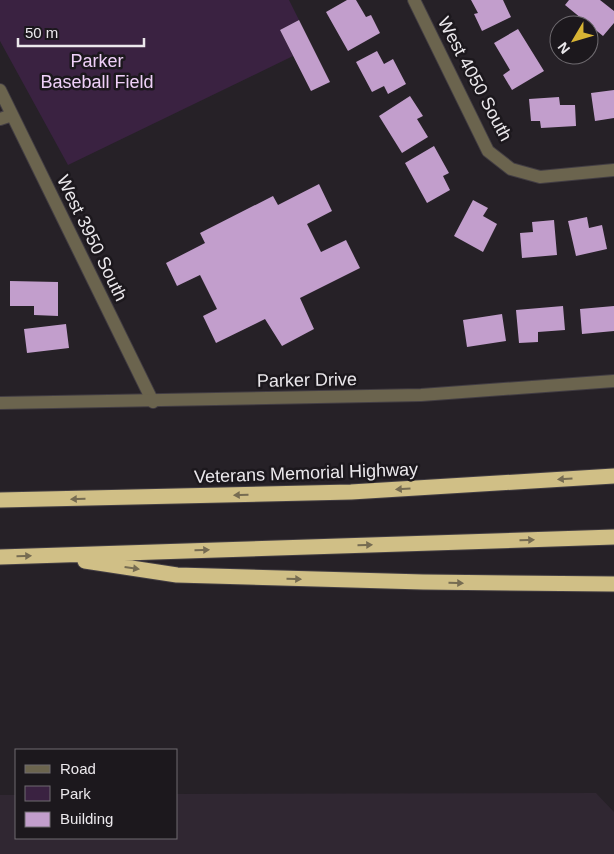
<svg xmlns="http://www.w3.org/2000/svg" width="614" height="854" viewBox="0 0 614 854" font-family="Arial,sans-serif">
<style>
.built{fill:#302732}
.green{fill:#3a2241}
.building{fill:#c29ecc}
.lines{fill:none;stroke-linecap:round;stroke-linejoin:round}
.minor-casing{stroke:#423d43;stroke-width:14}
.tertiary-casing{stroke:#423d43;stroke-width:14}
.motorway-casing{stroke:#423d43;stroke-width:17}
.minor{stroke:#6b644e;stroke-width:12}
.tertiary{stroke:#6b644e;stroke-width:12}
.motorway{stroke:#d0bf86;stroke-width:15}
.oneway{fill:#766c52}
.labels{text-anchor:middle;stroke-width:5;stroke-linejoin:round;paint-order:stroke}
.park-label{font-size:18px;fill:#efd0f8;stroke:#1c181d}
.street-label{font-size:18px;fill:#ebe8ec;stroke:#1c181d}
</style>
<rect width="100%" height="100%" fill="#262127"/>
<path class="built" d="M596 793 614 812V854H0V795H16V838H176V794Z"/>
<path class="green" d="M0 0H289L299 20 280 30 293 56 68 165 0 41Z"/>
<path class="building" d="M347 0H356L366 17 371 15 380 33 348 51 326 12Z
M471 0H503L511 17 482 31 474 14 478 13Z
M569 0H600L614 11V23L603 36 565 5Z
M299 20 330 82 311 91 280 30Z
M518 29 544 71 512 90 503 75 510 70 494 43Z
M377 51 384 64 393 59 406 84 388 94 384 86 372 92 356 62Z
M614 90V118L595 121 591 93Z
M410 96 423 116 417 119 428 137 402 153 379 116Z
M559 97 560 105H575L576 126 541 128 540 121H531L529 99Z
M434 146 449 173 443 176 450 190 427 203 405 163Z
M319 184 332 211 307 224 321 252 346 240 360 268 300 298 314 329 282 346 265 319 216 343 203 316 217 309 200 275 177 286 166 263 205 243 200 233 273 196 278 205Z
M473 200 488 208 483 216 497 224 483 252 454 236Z
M587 217 589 228 602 225 607 249 576 256 568 221Z
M554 220 557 255 522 258 520 233 533 232 532 222Z
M10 281 58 282V316L34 315V306H10Z
M563 306 565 330 538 332V342L519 343 516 310Z
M614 306V331L582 334 580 309Z
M502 314 506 341 467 347 463 320Z
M66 324 69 348 27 353 24 329Z"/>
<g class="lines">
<g class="minor-casing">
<path id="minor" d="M414 0 488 151 511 169 540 177 614 170
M0 90 153 402
M0 119 12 115"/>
</g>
<g class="tertiary-casing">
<path id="tertiary" d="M0 403 421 395 614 381"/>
</g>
<g class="motorway-casing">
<path id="motorway" d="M0 500 351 492 614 476
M0 557 614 537
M85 561 177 575 423 582 614 584"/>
</g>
<use href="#minor" class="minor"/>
<use href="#tertiary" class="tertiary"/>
<use href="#motorway" class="motorway"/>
</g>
<defs><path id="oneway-solid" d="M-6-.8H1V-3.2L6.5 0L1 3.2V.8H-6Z" transform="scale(1.25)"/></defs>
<g class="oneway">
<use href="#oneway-solid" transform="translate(565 479) rotate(176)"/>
<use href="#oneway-solid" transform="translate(403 489) rotate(176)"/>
<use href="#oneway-solid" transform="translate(241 495) rotate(178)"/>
<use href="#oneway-solid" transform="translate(78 499) rotate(178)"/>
<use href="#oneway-solid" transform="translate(527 540) rotate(-2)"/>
<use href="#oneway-solid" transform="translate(365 545) rotate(-2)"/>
<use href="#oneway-solid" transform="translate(202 550) rotate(-2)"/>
<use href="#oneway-solid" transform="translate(24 556) rotate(-1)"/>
<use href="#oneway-solid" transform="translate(132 568) rotate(8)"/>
<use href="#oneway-solid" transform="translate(294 579) rotate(2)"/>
<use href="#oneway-solid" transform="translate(456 583) rotate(1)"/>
</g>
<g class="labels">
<g class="park-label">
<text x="97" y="67">Parker<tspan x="97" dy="21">Baseball Field</tspan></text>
</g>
<g class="street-label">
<text transform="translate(475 79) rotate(62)" y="6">West 4050 South</text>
<text transform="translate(92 238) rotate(64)" y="6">West 3950 South</text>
<text transform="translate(307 380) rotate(-1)" y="6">Parker Drive</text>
<text transform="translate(306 473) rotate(-2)" y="6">Veterans Memorial Highway</text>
</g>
</g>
<rect x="15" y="749" width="162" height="90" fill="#1c181d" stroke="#6f6b70"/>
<rect x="25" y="765" width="25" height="8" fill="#6b644e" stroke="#6f6b70"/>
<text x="60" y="774" font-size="15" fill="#ebe8ec">Road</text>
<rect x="25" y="786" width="25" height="15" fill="#3a2241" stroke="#6f6b70"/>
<text x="60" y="799" font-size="15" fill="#ebe8ec">Park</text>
<rect x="25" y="812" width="25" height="15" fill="#c29ecc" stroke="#6f6b70"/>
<text x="60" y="824" font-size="15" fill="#ebe8ec">Building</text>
<g transform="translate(574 40) rotate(232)"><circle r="24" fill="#1c181d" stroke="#6f6b70"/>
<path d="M0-4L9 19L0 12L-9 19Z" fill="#d8b434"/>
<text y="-8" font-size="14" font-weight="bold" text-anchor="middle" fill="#ebe8ec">N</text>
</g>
<path d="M18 38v8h126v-8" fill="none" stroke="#ebe8ec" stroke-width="2.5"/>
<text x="25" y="38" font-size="15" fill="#ebe8ec" stroke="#1c181d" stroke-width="4" paint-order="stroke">50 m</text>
</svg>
